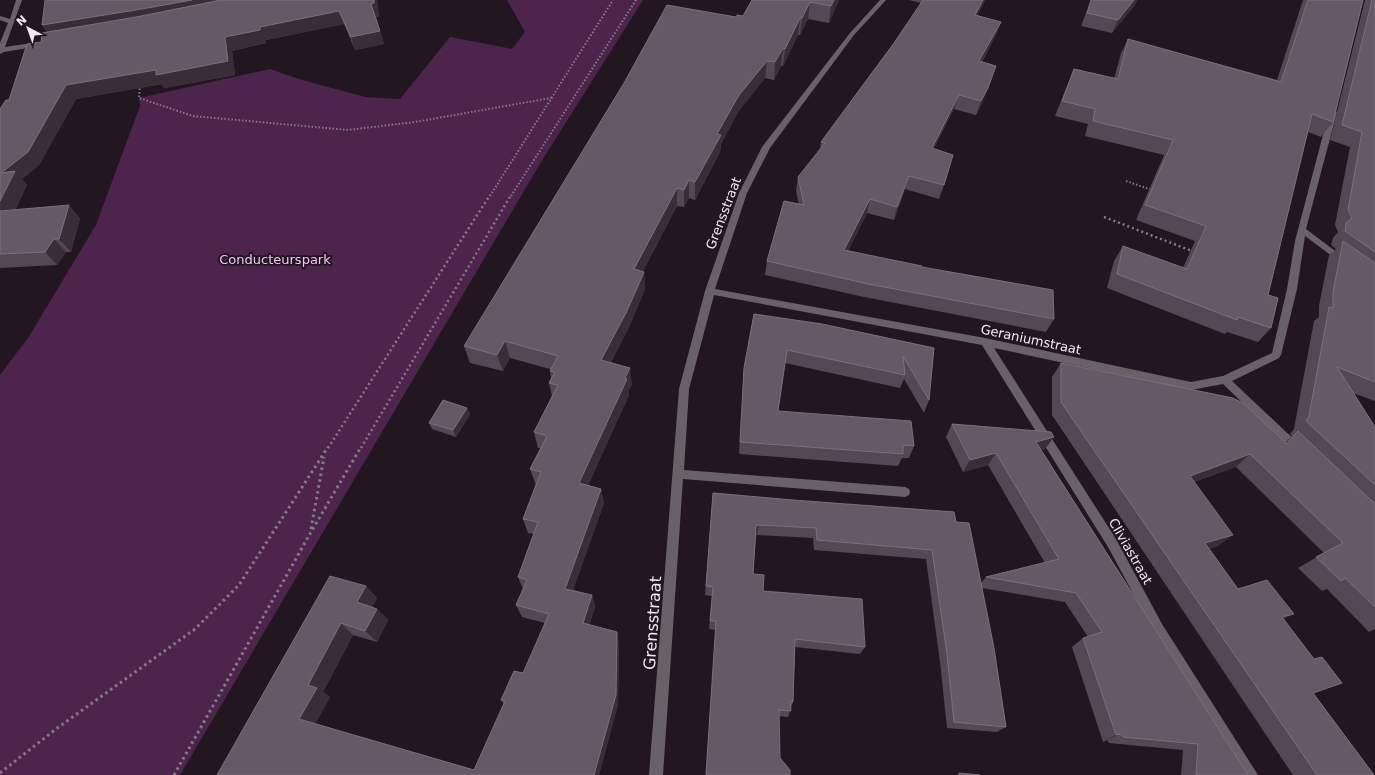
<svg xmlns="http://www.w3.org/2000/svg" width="1375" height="775" viewBox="0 0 1375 775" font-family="'DejaVu Sans',sans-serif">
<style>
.green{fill:#4d254c}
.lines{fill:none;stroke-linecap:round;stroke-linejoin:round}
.path-far2{stroke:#857b84;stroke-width:2;stroke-dasharray:1.5 2;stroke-linecap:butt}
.path-far1{stroke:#857b84;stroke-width:2.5;stroke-dasharray:2 3;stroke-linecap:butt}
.path{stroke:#857b84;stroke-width:3;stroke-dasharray:2.5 3.5;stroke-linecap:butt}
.minor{fill:#686268;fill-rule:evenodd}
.wall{fill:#544854}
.shaded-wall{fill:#392d38}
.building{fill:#655965;stroke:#7b707a}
.labels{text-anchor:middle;stroke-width:4;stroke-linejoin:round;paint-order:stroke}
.street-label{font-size:13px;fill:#f1e9f0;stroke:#221721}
.park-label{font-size:13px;fill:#f7c3f4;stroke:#221721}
.near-street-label{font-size:16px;fill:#f1e9f0;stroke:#221721}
</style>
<rect width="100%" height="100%" fill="#221721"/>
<path class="green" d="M507 0H643L541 162 180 775H0V375L28 338 96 225 140 106 139 98 270 69 302 80 365 97 400 99 450 37 512 49 525 32Z"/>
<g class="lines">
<path class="path-far2" d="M140 85 139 98 193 116 348 130 415 122 551 98
M1126 181 1152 190
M490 196 613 0
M511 196 636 0"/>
<path class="path-far1" d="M1104 217 1192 251
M328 448 490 195
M361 448 511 195"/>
<path class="path" d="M311 529 324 457
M0 773 56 729 195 629 239 585 328 447
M174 775 311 532 361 447"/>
<path class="minor" d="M16 0H22L5 47 39 42 42 44 39 46 4 52 0 54V43L8 23 0 20V16L10 19Z
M880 0H886L854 35 770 148 747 193 715 289 985 338 1191 382 1223 376 1272 353 1287 289 1295 241 1329 112 1333 110 1337 112 1306 229 1347 260 1343 263 1340 262 1305 236 1297 289 1281 355 1279 358 1232 381 1300 445 1301 448 1300 451 1296 453 1292 451 1223 384 1191 390 994 348 1116 539 1162 624 1258 775H1243L1154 632 1108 547 982 345 714 295 689 389 684 470 905 487 909 489 910 492 909 495 905 497 683 479 663 775H649L679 389 705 291 739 193 762 147 850 33Z"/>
</g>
<path class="wall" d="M45 0H377L379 16 376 17 384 44 355 50 344 24 266 40V43L232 51 235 75 164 88 162 84 76 99 39 165 22 179 27 185 15 210 80 218 71 252H66L57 265 0 268V109L9 100 41 42 47 32 42 25Z
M752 0H839L829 23 808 19 800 35H798L783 66H781L774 80 765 78 738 112 721 144 720 152 695 200 689 198 684 207 677 206 643 271 644 272 645 289 629 327 611 362 632 384 628 392 629 395 588 485 601 489 604 503 573 590 592 595 595 607 589 625 619 643 618 704 599 775H217L366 586 377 598 372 607 377 609 388 620 377 642 353 635 323 692 330 697 315 724 474 770 504 704 501 700 523 673 545 623 522 617 516 605 523 589 518 577 534 534 528 533 523 519 536 484 535 483 530 469 541 448H538L534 432 552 396 549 383 551 378 550 371V369L510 358 503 371 470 363 464 346 736 17 743 16Z
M909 0H985L977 16 1001 22 996 35 982 62 983 101 976 115 954 109 934 148 944 185 939 199 905 189 894 220 867 213 848 251 922 267 1054 319 1046 332 864 297 765 275 767 261 799 204 796 191 798 177 820 149 821 142 894 43 921 3Z
M1091 0H1137L1135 5 1112 33 1081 26Z
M1303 0H1363L1333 122 1321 137 1308 132 1268 295 1271 328 1258 342 1227 332 1225 334 1107 288 1114 261 1123 246 1183 268 1195 241 1136 220 1164 155 1085 136 1088 124 1055 116 1074 69 1114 79 1121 53 1128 39 1277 80Z
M1365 0H1375V401L1353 393 1375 427V629L1369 632 1327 589 1322 591 1298 568 1324 553 1236 467 1194 482 1218 546 1209 549 1238 589 1284 619 1314 694 1374 775H1293L1052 415V377L1061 363 1285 442 1292 436 1290 434 1294 429 1314 321 1319 317V306L1329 255 1336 249 1331 245 1333 238 1338 232 1335 225 1350 147 1330 140Z
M754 314 934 348 929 400 924 413 904 379 900 388 785 363 778 411 914 446 909 458H902L898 466 739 454 744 368Z
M467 408 470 414 456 437 432 429 429 423Z
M952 424 1045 449 1041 450 1248 775H1181L1183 750 1109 743 1107 740 1103 742 1072 647 1083 638 1088 637 1065 602 982 588 1006 727 997 732 947 728 940 662 926 559 814 550 813 538 757 535 756 536 753 574 763 591 865 647 860 654 795 647 793 702 788 717 779 716 706 775 716 630 709 629 712 596 705 595 713 493 956 522 981 583 986 577 1045 563 988 465 963 472 946 437Z"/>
<path class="shaded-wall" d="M192 0H269L52 38 42 25Z
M374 0H377L379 16 376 17 384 44 355 50 351 37Z
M834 0H839L829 23 831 6Z
M983 0H985L970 29 975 15Z
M1134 0H1137L1135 5 1112 33 1118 20Z
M810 2 808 19 800 35 802 18Z
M339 11 344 24 266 40V43L232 51 235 75 164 88 162 84 76 99 39 165 22 179 27 185 7 225 0 218 1 173 66 85 260 27Z
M800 18 798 35 783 66 785 49Z
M1001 22 996 35 974 75 979 61Z
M783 48 781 66 774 80 775 62Z
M767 61 765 78 738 112 721 144 720 152 695 200V182L717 134 739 95Z
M991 80 983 101 976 115 981 101Z
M959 95 954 109 927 161 932 148Z
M909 176 905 189 894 220 897 207Z
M689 180V198L684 207V190Z
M677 188V206L635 286 634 269Z
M870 199 867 213 841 264 844 250Z
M69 205 80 218 71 252 59 239Z
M54 239 66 252 57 265 45 252Z
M644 272 645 289 629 327 604 376 601 360Z
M505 341 510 358 503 371 497 355Z
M630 368 632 384 628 392 629 395 583 497 579 483Z
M467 408 470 414 456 437 453 430Z
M1054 437 1045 449 1027 454 1036 442Z
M996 453 988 465 963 472 970 460Z
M1250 454 1236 467 1177 488 1190 476Z
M601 489 604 503 569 601 565 589Z
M759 525 757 535 755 536 756 526Z
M1233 535 1218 546 1191 554 1205 543Z
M366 586 377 598 369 614 357 602Z
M592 595 595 607 586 634 583 623Z
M377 609 388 620 377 642 365 631Z
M1294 614 1276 623 1282 617Z
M341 623 353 635 323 692 330 697 313 728 299 719 308 685Z
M617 632 619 643 618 704 599 775H594Z
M1342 683 1321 691 1294 701 1313 693Z
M1121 734 1107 740 1103 742 1116 735Z"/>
<path class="building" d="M45 0H192L136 10 42 25Z
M221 0H374V3L371 4 380 31 351 37 339 11 260 27V30L225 37 228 61 156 75V70L66 85 28 152 1 173 15 171 0 201V109L6 100H9L27 44 41 42 42 33 136 17Z
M752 0H834L831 6 810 2 802 18H800L785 49 783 48 775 62 767 61 739 95 717 134 721 135 695 182 689 180 684 190 677 188 634 269 644 272 627 311 601 360 630 368 625 378 627 379 579 483 601 489 565 589 592 595 583 623 617 632 616 695 594 775H217L330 576 366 586 357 602 377 609 365 631 341 623 308 685 317 688 299 719 474 770 505 701 501 700 514 671 523 673 549 614 516 605 527 580 518 577 538 522 523 519 541 472 530 469 547 436 534 432 558 385 549 383 555 372 550 371 558 356 505 341 497 355 464 346 624 83 667 5 736 17 737 15 743 16Z
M923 0H983L975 15 1001 22 979 61 996 66 988 88 981 101 959 95 932 148 953 155 944 185 909 176 897 207 870 199 844 250 922 266V267L1053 290 1054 319 868 284 767 261 784 201 804 205 798 177 825 143 821 142 894 43Z
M1091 0H1134L1118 20 1087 13Z
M1308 0H1363L1333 122 1312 114 1268 295 1278 298 1271 328 1238 317 1237 320 1117 274 1123 246 1187 269 1206 226 1145 205 1173 140 1093 121 1095 109 1062 101 1074 69 1118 79 1128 39 1281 82Z
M1372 0H1375V252L1345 231 1346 223 1352 218 1348 210 1362 132 1342 125Z
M69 205 59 239H54L45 252 0 254V211Z
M1343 241 1375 263V382L1337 367 1375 427V485L1306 421 1309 416 1329 307 1333 308V292Z
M754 314 822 324 934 348 929 400 903 356 905 375 787 350 778 411 911 421 914 446 903 445V454L740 442 744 368Z
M1061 363 1233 398 1243 403 1287 444 1298 431 1375 504V607L1345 578 1341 581 1316 557 1343 543 1250 454 1190 476 1233 535 1205 543 1238 589 1267 580 1294 614 1282 617 1314 659 1322 657 1342 683 1313 693 1374 775H1317L1061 402Z
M443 400 467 408 453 430 429 423Z
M952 424 1051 432 1054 437 1036 442 1248 775H1196L1198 744 1123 737 1121 734 1116 735 1083 638 1102 632 1076 593 986 577 1059 559 996 453 970 460Z
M713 493 793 500 954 512 956 522 969 523 994 648 1006 727 954 722 947 654 932 550 817 540 816 528 759 525 756 526 753 574 764 575 763 591 862 599 865 647 795 639 793 702H790L791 711 779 710 780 758 790 770V775H706L716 621H710L713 587 706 586Z
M959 773 980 775H959Z"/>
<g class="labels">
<g class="street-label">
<text transform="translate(723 213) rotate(-69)" y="5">Grensstraat</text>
<text transform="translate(1031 339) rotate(12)" y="5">Geraniumstraat</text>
<text transform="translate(1131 551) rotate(60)" y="5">Cliviastraat</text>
</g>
<g class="park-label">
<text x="275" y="264">Conducteurspark</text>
</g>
<g class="near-street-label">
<text transform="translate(652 623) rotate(-86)" y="6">Grensstraat</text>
</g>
</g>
<g transform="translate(28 28) rotate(319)" stroke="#221721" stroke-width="3" paint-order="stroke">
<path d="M0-3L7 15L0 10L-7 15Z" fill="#f1e9f0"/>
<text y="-6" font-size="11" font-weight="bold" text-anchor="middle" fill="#f1e9f0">N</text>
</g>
</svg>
